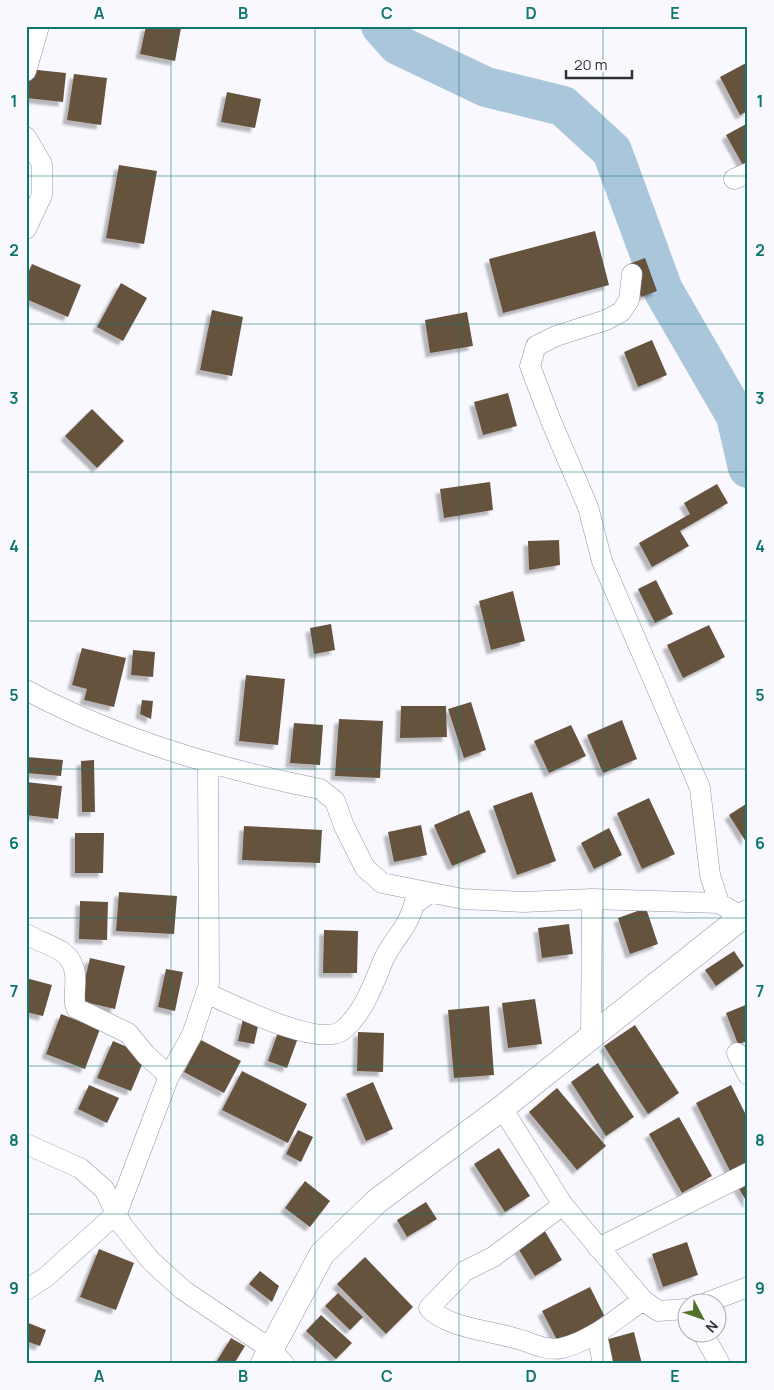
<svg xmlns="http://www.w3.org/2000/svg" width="774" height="1390" viewBox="0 0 774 1390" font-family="Manrope,sans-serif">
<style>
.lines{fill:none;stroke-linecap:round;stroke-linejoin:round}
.river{stroke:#aac6da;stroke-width:40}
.building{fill:#66523e;filter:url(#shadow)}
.minor-casing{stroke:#9793a3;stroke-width:21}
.tertiary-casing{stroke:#9793a3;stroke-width:26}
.minor{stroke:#fff;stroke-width:20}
.tertiary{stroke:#fff;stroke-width:25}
.grid{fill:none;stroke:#0f766e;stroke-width:1;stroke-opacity:0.55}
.neatline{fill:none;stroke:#0f766e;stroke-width:2}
.grid-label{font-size:16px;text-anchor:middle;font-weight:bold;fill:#0f766e}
</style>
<defs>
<filter id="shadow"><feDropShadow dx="-4.5" dy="4.5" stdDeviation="1" flood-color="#0004"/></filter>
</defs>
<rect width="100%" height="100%" fill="#f9f8ff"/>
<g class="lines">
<path class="river" d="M381 26 398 45 486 87 563 106 612 151 663 290 736 416 748 468"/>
</g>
<path class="building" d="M146 26 181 28 175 61 140 54Z
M748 62V111L740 115 720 77Z
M28 69 66 73 63 102 26 98Z
M74 74 107 78 101 125 67 120Z
M227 92 261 99 255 128 221 122Z
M748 123V168L745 169 726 135Z
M119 165 157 171 144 244 106 238Z
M595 231 609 285 503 313 489 259Z
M645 258 657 291 641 297 629 264Z
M32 264 81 285 68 317 26 299V278Z
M121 283 147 298 123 341 97 327Z
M212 310 243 317 232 376 200 370Z
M467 312 473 346 430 353 425 320Z
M652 340 667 375 638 387 624 352Z
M508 393 517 426 483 435 474 402Z
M92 409 124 441 97 468 65 436Z
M490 482 493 510 444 518 440 489Z
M717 484 728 503 680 531 689 546 652 567 639 543 690 514 684 503Z
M559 540 560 565 529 570 528 541Z
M656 580 673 614 655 623 638 589Z
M513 591 525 641 491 650 479 601Z
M331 624 335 650 314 654 310 628Z
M709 625 725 657 683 678 667 645Z
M82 648 126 658 114 707 84 700 87 689 72 685Z
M133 650 155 652 153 677 131 675Z
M246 675 285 679 278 745 239 741Z
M142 700 153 701 151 719 140 714Z
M471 702 486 750 464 758 448 709Z
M401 706H446L447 737 400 738Z
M339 719 383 721 380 778 335 776Z
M622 720 637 759 603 773 587 735Z
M294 723 323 725 320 765 290 763Z
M571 725 586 756 549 773 534 741Z
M27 757 63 760 61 776 26 773Z
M94 760 95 812H82L81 761Z
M26 782 62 786 58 819 26 815Z
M532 792 556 861 517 875 493 806Z
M649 798 675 854 642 869 617 813Z
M746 804 748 807 746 842 729 815Z
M469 810 486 852 452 866 434 825Z
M421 825 427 855 394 862 388 832Z
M244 826 322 830 320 863 242 860Z
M609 828 622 855 594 869 581 843Z
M75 833H104L103 873H75Z
M119 892 177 896 174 934 116 931Z
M80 901 108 902 107 940 79 939Z
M646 908 658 944 630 954 618 918Z
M569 924 573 954 542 958 538 928Z
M324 930 358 931 357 973H323Z
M734 951 744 966 716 986 705 970Z
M90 958 125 966 115 1009 80 1001Z
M166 969 183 972 175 1011 158 1007Z
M26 978 52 985 43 1016 26 1012Z
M535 999 542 1044 508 1048 502 1003Z
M748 1004V1041L738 1044 726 1013Z
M489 1006 494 1075 454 1078 448 1010Z
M61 1014 100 1029 85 1069 46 1054Z
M243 1019 259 1022 254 1044 238 1041Z
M635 1025 679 1093 648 1114 604 1046Z
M278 1032 298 1038 287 1068 268 1061Z
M358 1032 384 1033 383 1072 357 1071Z
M201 1040 241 1061 224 1093 184 1072Z
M113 1041 146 1055 131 1091 97 1078Z
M598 1063 634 1117 606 1136 571 1082Z
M242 1071 307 1104 288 1143 222 1110Z
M373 1082 393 1129 366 1141 346 1094Z
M89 1085 119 1098 107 1123 78 1109Z
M731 1085 748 1119V1162L730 1171 696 1103Z
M557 1088 606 1146 577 1170 529 1112Z
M679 1117 712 1176 682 1193 649 1134Z
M298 1130 313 1137 301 1162 286 1154Z
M499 1148 530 1196 505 1212 474 1164Z
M305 1181 330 1201 310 1227 285 1208Z
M748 1182V1204L738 1187Z
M426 1202 437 1219 407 1237 397 1220Z
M543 1228 562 1260 535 1276 516 1245Z
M687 1242 698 1275 663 1287 652 1254Z
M99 1249 134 1263 116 1310 80 1297Z
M365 1257 413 1307 386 1334 337 1284Z
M260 1271 279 1286 272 1302 249 1284Z
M590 1287 605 1317 558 1342 542 1311Z
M338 1293 363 1317 350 1330 325 1306Z
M321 1315 352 1343 336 1359 306 1331Z
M26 1322 46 1330 40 1346 26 1341Z
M634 1332 642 1364H612L605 1340Z
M231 1338 245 1346 234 1364H215Z"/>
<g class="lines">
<g class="minor-casing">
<path id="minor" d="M26 71 39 26
M26 137 42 164V195L26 229
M734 179 748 173
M632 274 629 300 621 312 606 320 556 336 536 346 530 366 551 421 588 507 602 561 700 788 710 875 719 903
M26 690C117 739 219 769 320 789L335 801 344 826 365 868 382 883 463 899 523 902 592 899 719 903 742 917
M26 934C43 945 69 947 74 969 78 982 72 996 76 1008L128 1033 146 1055 169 1076
M206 993C231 1004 320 1049 343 1030 364 1012 373 985 383 961 392 940 409 927 414 904L430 893
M591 1036 592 899
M737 1053 748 1075
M502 1108 563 1205 643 1300 658 1311 686 1309
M26 1144 80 1168 104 1189 122 1225 151 1261 183 1290 272 1350 284 1364
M563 1205 493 1257 465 1271 429 1308C445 1327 491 1331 514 1338 529 1341 546 1352 562 1348 594 1340 617 1318 643 1300
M598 1248 748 1173
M26 1290 46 1277 117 1213 169 1076 192 1035 209 984 208 763
M708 1302 748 1287
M702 1332 720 1364
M597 1335 603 1364"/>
</g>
<g class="tertiary-casing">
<path id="tertiary" d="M263 1364 322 1254 377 1201 502 1108 748 912"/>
</g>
<use href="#minor" class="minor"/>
<use href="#tertiary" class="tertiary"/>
</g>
<path class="grid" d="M171 26V1364M315 26V1364M459 26V1364M603 26V1364M26 176H748M26 324H748M26 472H748M26 621H748M26 769H748M26 918H748M26 1066H748M26 1214H748"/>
<rect width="774" height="1390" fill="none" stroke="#f9f8ff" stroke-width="55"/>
<g transform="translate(702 1318) rotate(131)"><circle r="24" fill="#f9f8ff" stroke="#a9a8af"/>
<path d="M0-4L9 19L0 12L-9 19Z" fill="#507027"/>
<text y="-8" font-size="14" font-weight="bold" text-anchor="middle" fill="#323037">N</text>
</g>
<path d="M566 70v8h66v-8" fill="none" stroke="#323037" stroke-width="2.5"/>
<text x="574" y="70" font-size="15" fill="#323037" stroke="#f9f8ff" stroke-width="4" paint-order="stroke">20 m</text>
<rect x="28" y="28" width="718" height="1334" class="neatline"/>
<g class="grid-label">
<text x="99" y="19">A</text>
<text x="243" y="19">B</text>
<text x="387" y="19">C</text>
<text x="531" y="19">D</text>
<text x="675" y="19">E</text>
<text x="14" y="107">1</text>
<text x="760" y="107">1</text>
<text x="14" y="256">2</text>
<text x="760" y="256">2</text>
<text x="14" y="404">3</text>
<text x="760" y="404">3</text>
<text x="14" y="552">4</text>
<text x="760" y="552">4</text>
<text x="14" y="701">5</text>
<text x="760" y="701">5</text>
<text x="14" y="849">6</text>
<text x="760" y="849">6</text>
<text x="14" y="997">7</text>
<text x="760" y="997">7</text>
<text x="14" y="1146">8</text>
<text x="760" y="1146">8</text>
<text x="14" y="1294">9</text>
<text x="760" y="1294">9</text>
<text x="99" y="1382">A</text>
<text x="243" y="1382">B</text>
<text x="387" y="1382">C</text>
<text x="531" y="1382">D</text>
<text x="675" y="1382">E</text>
</g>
</svg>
